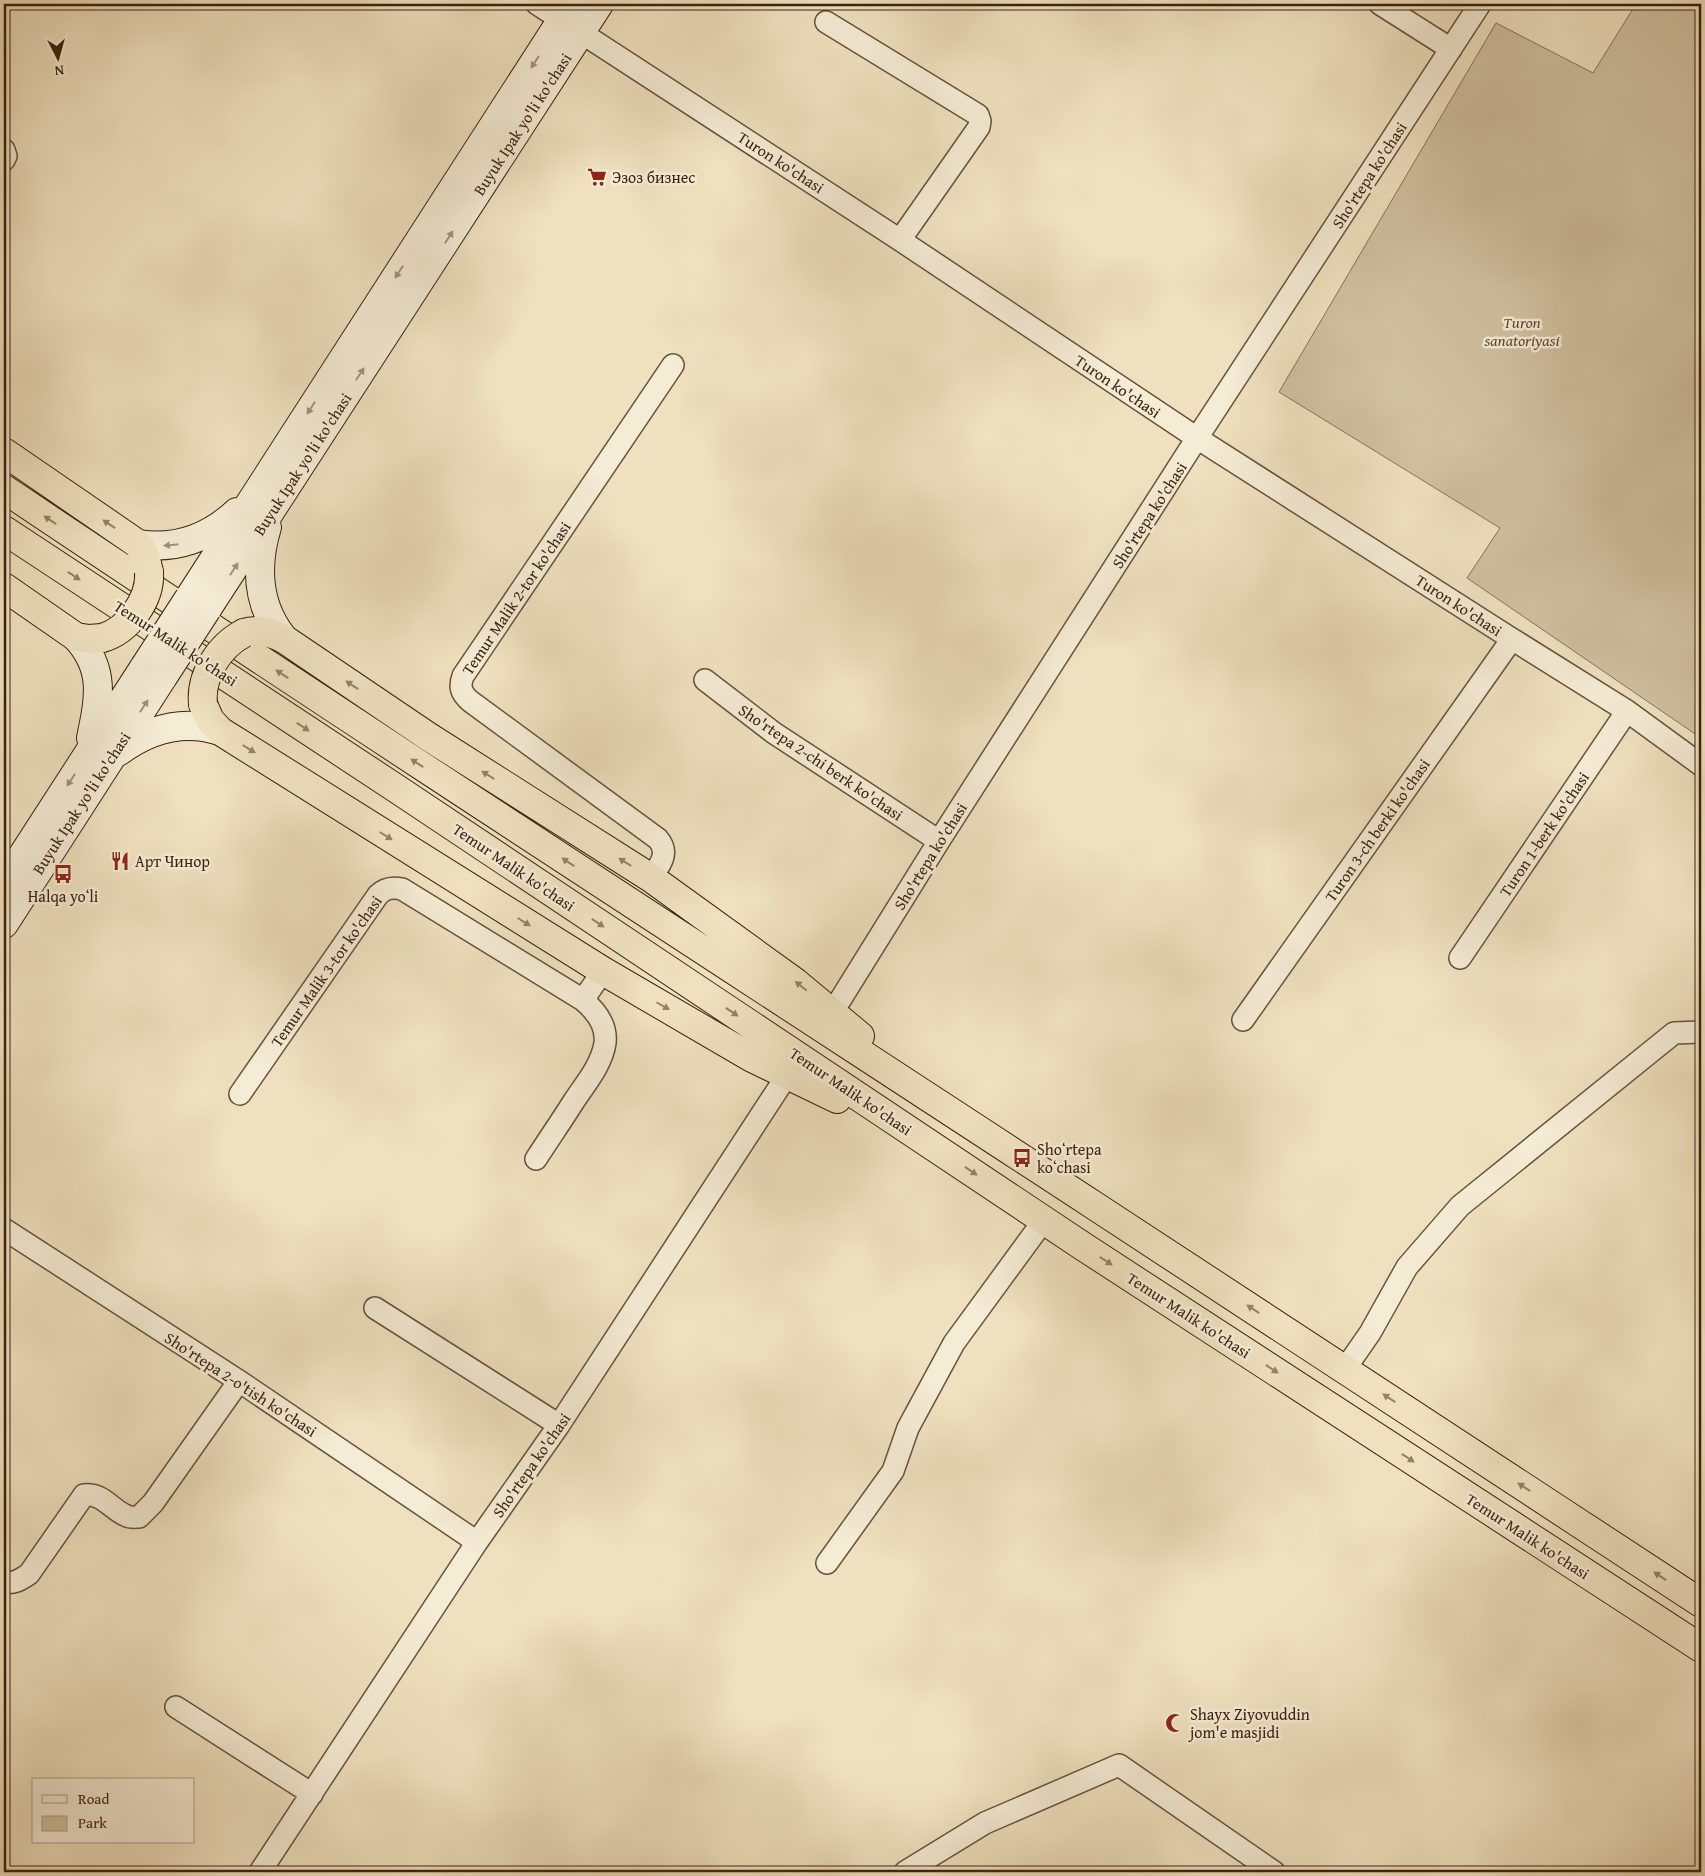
<svg xmlns="http://www.w3.org/2000/svg" width="1705" height="1876" viewBox="0 0 1705 1876" font-family="'Gentium Book Plus',serif">
<style>
.green{fill:#d0c1a1;stroke:#857258}
.lines{fill:none;stroke-linecap:round;stroke-linejoin:round}
.street-casing{stroke:#67523c;stroke-width:24}
.secondary-casing{stroke:#3a2210;stroke-width:30}
.highway-casing{stroke:#3a2210;stroke-width:30}
.street{stroke:#f5ecd5;stroke-width:21}
.secondary{stroke:#f5ecd5;stroke-width:28}
.highway{stroke:#efe1bf;stroke-width:28}
.secondary-bridge-casing{stroke:#3a2210;stroke-width:30;stroke-linecap:butt}
.highway-bridge-casing{stroke:#3a2210;stroke-width:30;stroke-linecap:butt}
.secondary-bridge{stroke:#f5ecd5;stroke-width:28}
.highway-bridge{stroke:#efe1bf;stroke-width:28}
.oneway{fill:#a1917c}
.oneway2{fill:#948268}
.labels{text-anchor:middle;stroke-width:5;stroke-linejoin:round;paint-order:stroke}
.street-label{font-size:16px;fill:#3a2210;stroke:#f5ecd5}
.poi-label{font-size:16px;fill:#3a2210;stroke:#f5ecd5;text-anchor:start}
.park-label{font-size:16px;font-style:italic;fill:#604a34;stroke:#f5ecd5}
</style>
<rect width="100%" height="100%" fill="#efe1bf"/>
<filter id="stains"><feTurbulence type="fractalNoise" baseFrequency=".004" numOctaves="4"/><feColorMatrix values="0 0 0 0 .2 0 0 0 0 .09 0 0 0 0 .02 0 0 0 .5 -.17"/></filter>
<radialGradient id="worn" r=".72"><stop offset=".6" stop-color="#630" stop-opacity="0"/><stop offset="1" stop-color="#630" stop-opacity=".3"/></radialGradient>
<path class="green" d="M1636 4H1701V738L1467 578 1500 528 1279 392 1496 23 1593 73Z"/>
<g class="lines">
<g class="street-casing">
<path id="street" d="M537 4 900 240 1197 438 1512 639 1627 711 1701 765
M1380 4 1451 49
M826 22 978 115 980 121 979 127 900 240
M4 150 6 156 4 160
M705 680 774 733 939 841
M651 878C660 865 670 853 658 839L470 701C461 693 459 687 463 676L673 365
M1460 958 1627 711
M583 1000 603 971
M1243 1020 1512 639
M824 1026 939 841 1197 438 1480 4
M240 1094 378 895C385 888 392 887 402 889L583 1000C596 1011 607 1026 605 1043 602 1064 586 1083 574 1101 562 1120 549 1139 536 1159
M4 1229 239 1381 477 1542
M375 1308 559 1425
M1345 1369 1370 1333 1407 1267 1460 1206 1674 1033 1701 1032
M827 1563 893 1471 908 1428 954 1343 1044 1220
M4 1582C14 1584 20 1580 29 1574L84 1495C104 1493 111 1510 127 1516 131 1518 136 1517 139 1517L153 1503 239 1381
M176 1707 312 1794
M260 1872 477 1542 559 1425 795 1063
M905 1872 985 1823 1119 1765 1274 1872"/>
</g>
<g class="secondary-casing">
<path id="secondary" d="M267 527C255 567 257 606 284 639
M138 544C175 550 209 538 237 512
M189 598 572 4
M207 609 599 4
M76 637C106 669 99 699 91 738
M118 752C149 729 183 719 220 731
M4 884 145 666
M4 924 163 677"/>
</g>
<g class="highway-casing">
<path id="highway" d="M4 452 138 544 145 555 149 572
M4 489C365 731 731 968 1095 1206 1298 1338 1499 1471 1701 1603
M4 530 397 789 1084 1247 1701 1648
M4 587 76 637 89 639 102 638
M244 633C258 628 271 632 284 639L429 737 651 878 795 982 860 1036
M203 704 210 720 220 731 603 971 752 1058 837 1099"/>
</g>
<use href="#street" class="street"/>
<use href="#secondary" class="secondary"/>
<use href="#highway" class="highway"/>
<g class="secondary-bridge-casing">
<path id="secondary-bridge" d="M145 666 189 598
M163 677 207 609"/>
</g>
<g class="highway-bridge-casing">
<path id="highway-bridge" d="M102 638C128 631 151 599 149 572
M203 704C200 676 219 646 244 633"/>
</g>
<use href="#secondary-bridge" class="secondary-bridge"/>
<use href="#highway-bridge" class="highway-bridge"/>
</g>
<defs><path id="oneway-solid" d="M-6-.8H1V-3.2L6.5 0L1 3.2V.8H-6Z" transform="scale(1.25)"/></defs>
<g class="oneway">
<use href="#oneway-solid" transform="translate(535 62) rotate(123)"/>
<use href="#oneway-solid" transform="translate(449 237) rotate(-57)"/>
<use href="#oneway-solid" transform="translate(399 272) rotate(123)"/>
<use href="#oneway-solid" transform="translate(360 374) rotate(-57)"/>
<use href="#oneway-solid" transform="translate(311 408) rotate(123)"/>
<use href="#oneway-solid" transform="translate(171 545) rotate(174)"/>
<use href="#oneway-solid" transform="translate(234 569) rotate(-57)"/>
<use href="#oneway-solid" transform="translate(144 706) rotate(-57)"/>
<use href="#oneway-solid" transform="translate(71 780) rotate(123)"/>
</g>
<g class="oneway2">
<use href="#oneway-solid" transform="translate(50 520) rotate(-146)"/>
<use href="#oneway-solid" transform="translate(109 524) rotate(-146)"/>
<use href="#oneway-solid" transform="translate(74 576) rotate(33)"/>
<use href="#oneway-solid" transform="translate(282 674) rotate(-147)"/>
<use href="#oneway-solid" transform="translate(352 685) rotate(-146)"/>
<use href="#oneway-solid" transform="translate(303 727) rotate(33)"/>
<use href="#oneway-solid" transform="translate(249 749) rotate(32)"/>
<use href="#oneway-solid" transform="translate(417 763) rotate(-147)"/>
<use href="#oneway-solid" transform="translate(488 775) rotate(-148)"/>
<use href="#oneway-solid" transform="translate(386 836) rotate(32)"/>
<use href="#oneway-solid" transform="translate(568 862) rotate(-147)"/>
<use href="#oneway-solid" transform="translate(625 862) rotate(-148)"/>
<use href="#oneway-solid" transform="translate(524 922) rotate(32)"/>
<use href="#oneway-solid" transform="translate(598 923) rotate(34)"/>
<use href="#oneway-solid" transform="translate(801 986) rotate(-141)"/>
<use href="#oneway-solid" transform="translate(663 1006) rotate(30)"/>
<use href="#oneway-solid" transform="translate(732 1012) rotate(34)"/>
<use href="#oneway-solid" transform="translate(971 1171) rotate(34)"/>
<use href="#oneway-solid" transform="translate(1106 1261) rotate(33)"/>
<use href="#oneway-solid" transform="translate(1253 1309) rotate(-147)"/>
<use href="#oneway-solid" transform="translate(1272 1369) rotate(33)"/>
<use href="#oneway-solid" transform="translate(1389 1398) rotate(-147)"/>
<use href="#oneway-solid" transform="translate(1408 1458) rotate(33)"/>
<use href="#oneway-solid" transform="translate(1524 1487) rotate(-147)"/>
<use href="#oneway-solid" transform="translate(1660 1576) rotate(-147)"/>
</g>
<defs>
<g id="supermarket-bare" transform="scale(1.5)"><path d="M-6-5.5h2.5l.6 2H6L4.5 2H-2.5L-4.4-4H-6ZM-1.5 3.2a1.3 1.3 0 1 0 .1 0ZM3 3.2a1.3 1.3 0 1 0 .1 0Z" fill="#8f2418" stroke="#f5ecd5" stroke-width="2.5" paint-order="stroke"/></g>
<g id="restaurant-bare" transform="scale(1.5)"><path d="M-5-6h1v4h1v-4h1v4h1v-4h1v5L-1.5 .5V6h-2V.5L-5-1ZM5-6V6H3V1.5H1.5Q1.5-4 5-6Z" fill="#8f2418" stroke="#f5ecd5" stroke-width="2.5" paint-order="stroke"/></g>
<g id="bus-bare" transform="scale(1.5)"><path d="M-5-6H5V4H4V6H2V4H-2V6H-4V4H-5ZM-3.5-4V0h7V-4ZM-3.5 1.2v1.5H-2V1.2ZM2 1.2v1.5H3.5V1.2Z" fill="#8f2418" stroke="#f5ecd5" stroke-width="2.5" paint-order="stroke"/></g>
<g id="mosque-bare" transform="scale(1.5)"><path d="M3.5-4.9A6 6 0 1 0 3.5 4.9A5 5 0 1 1 3.5-4.9Z" fill="#8f2418" stroke="#f5ecd5" stroke-width="2.5" paint-order="stroke"/></g>
</defs>
<g fill-rule="evenodd">
<use href="#supermarket-bare" x="597" y="177"/>
<use href="#restaurant-bare" x="120" y="861"/>
<use href="#bus-bare" x="63" y="874"/>
<use href="#bus-bare" x="1022" y="1158"/>
<use href="#mosque-bare" x="1175" y="1723"/>
</g>
<g class="labels">
<g class="street-label">
<text transform="translate(522 124) rotate(-57)" y="6">Buyuk Ipak yo'li ko'chasi</text>
<text transform="translate(781 162) rotate(33)" y="6">Turon ko'chasi</text>
<text transform="translate(1369 175) rotate(-57)" y="6">Sho'rtepa ko'chasi</text>
<text transform="translate(1118 386) rotate(34)" y="6">Turon ko'chasi</text>
<text transform="translate(302 464) rotate(-57)" y="6">Buyuk Ipak yo'li ko'chasi</text>
<text transform="translate(1149 515) rotate(-57)" y="6">Sho'rtepa ko'chasi</text>
<text transform="translate(516 598) rotate(-56)" y="6">Temur Malik 2-tor ko'chasi</text>
<text transform="translate(1459 605) rotate(33)" y="6">Turon ko'chasi</text>
<text transform="translate(176 643) rotate(33)" y="6">Temur Malik ko'chasi</text>
<text transform="translate(821 762) rotate(34)" y="6">Sho'rtepa 2-chi berk ko'chasi</text>
<text transform="translate(81 803) rotate(-57)" y="6">Buyuk Ipak yo'li ko'chasi</text>
<text transform="translate(1377 830) rotate(-55)" y="6">Turon 3-ch berki ko'chasi</text>
<text transform="translate(1544 834) rotate(-56)" y="6">Turon 1-berk ko'chasi</text>
<text transform="translate(930 856) rotate(-58)" y="6">Sho'rtepa ko'chasi</text>
<text transform="translate(514 867) rotate(34)" y="6">Temur Malik ko'chasi</text>
<text transform="translate(326 971) rotate(-55)" y="6">Temur Malik 3-tor ko'chasi</text>
<text transform="translate(851 1091) rotate(34)" y="6">Temur Malik ko'chasi</text>
<text transform="translate(1189 1315) rotate(33)" y="6">Temur Malik ko'chasi</text>
<text transform="translate(241 1384) rotate(33)" y="6">Sho'rtepa 2-o'tish ko'chasi</text>
<text transform="translate(531 1465) rotate(-55)" y="6">Sho'rtepa ko'chasi</text>
<text transform="translate(1528 1536) rotate(33)" y="6">Temur Malik ko'chasi</text>
</g>
<g class="poi-label">
<text x="612" y="183">Эзоз бизнес</text>
<text x="135" y="867">Арт Чинор</text>
<text x="63" y="902" text-anchor="middle">Halqa yoʻli</text>
<text x="1037" y="1155">Shoʻrtepa<tspan x="1037" dy="18">koʻchasi</tspan></text>
<text x="1190" y="1720">Shayx Ziyovuddin<tspan x="1190" dy="18">jom'e masjidi</tspan></text>
</g>
<g class="park-label">
<text x="1522" y="328">Turon<tspan x="1522" dy="18">sanatoriyasi</tspan></text>
</g>
</g>
<rect width="1705" height="1876" fill="none" stroke="#efe1bf" stroke-width="20"/>
<rect x="5" y="5" width="1695" height="1866" fill="none" stroke="#3a2210" stroke-width="2.5"/>
<rect x="10" y="10" width="1685" height="1856" fill="none" stroke="#3a2210"/>
<rect x="32" y="1778" width="162" height="65" fill="#f5ecd5" stroke="#aa9b86"/>
<rect x="42" y="1795" width="25" height="8" fill="#f5ecd5" stroke="#aa9b86"/>
<text x="78" y="1804" font-size="15" fill="#3a2210">Road</text>
<rect x="42" y="1816" width="25" height="15" fill="#d0c1a1" stroke="#aa9b86"/>
<text x="78" y="1828" font-size="15" fill="#3a2210">Park</text>
<g transform="translate(58 58) rotate(174)" stroke="#f5ecd5" stroke-width="4" paint-order="stroke">
<path d="M0-4L9 19L0 12L-9 19Z" fill="#3a2210"/>
<text y="-8" font-size="14" font-weight="bold" text-anchor="middle" fill="#3a2210">N</text>
</g>
<rect width="100%" height="100%" filter="url(#stains)"/>
<rect width="100%" height="100%" fill="url(#worn)"/>
</svg>
